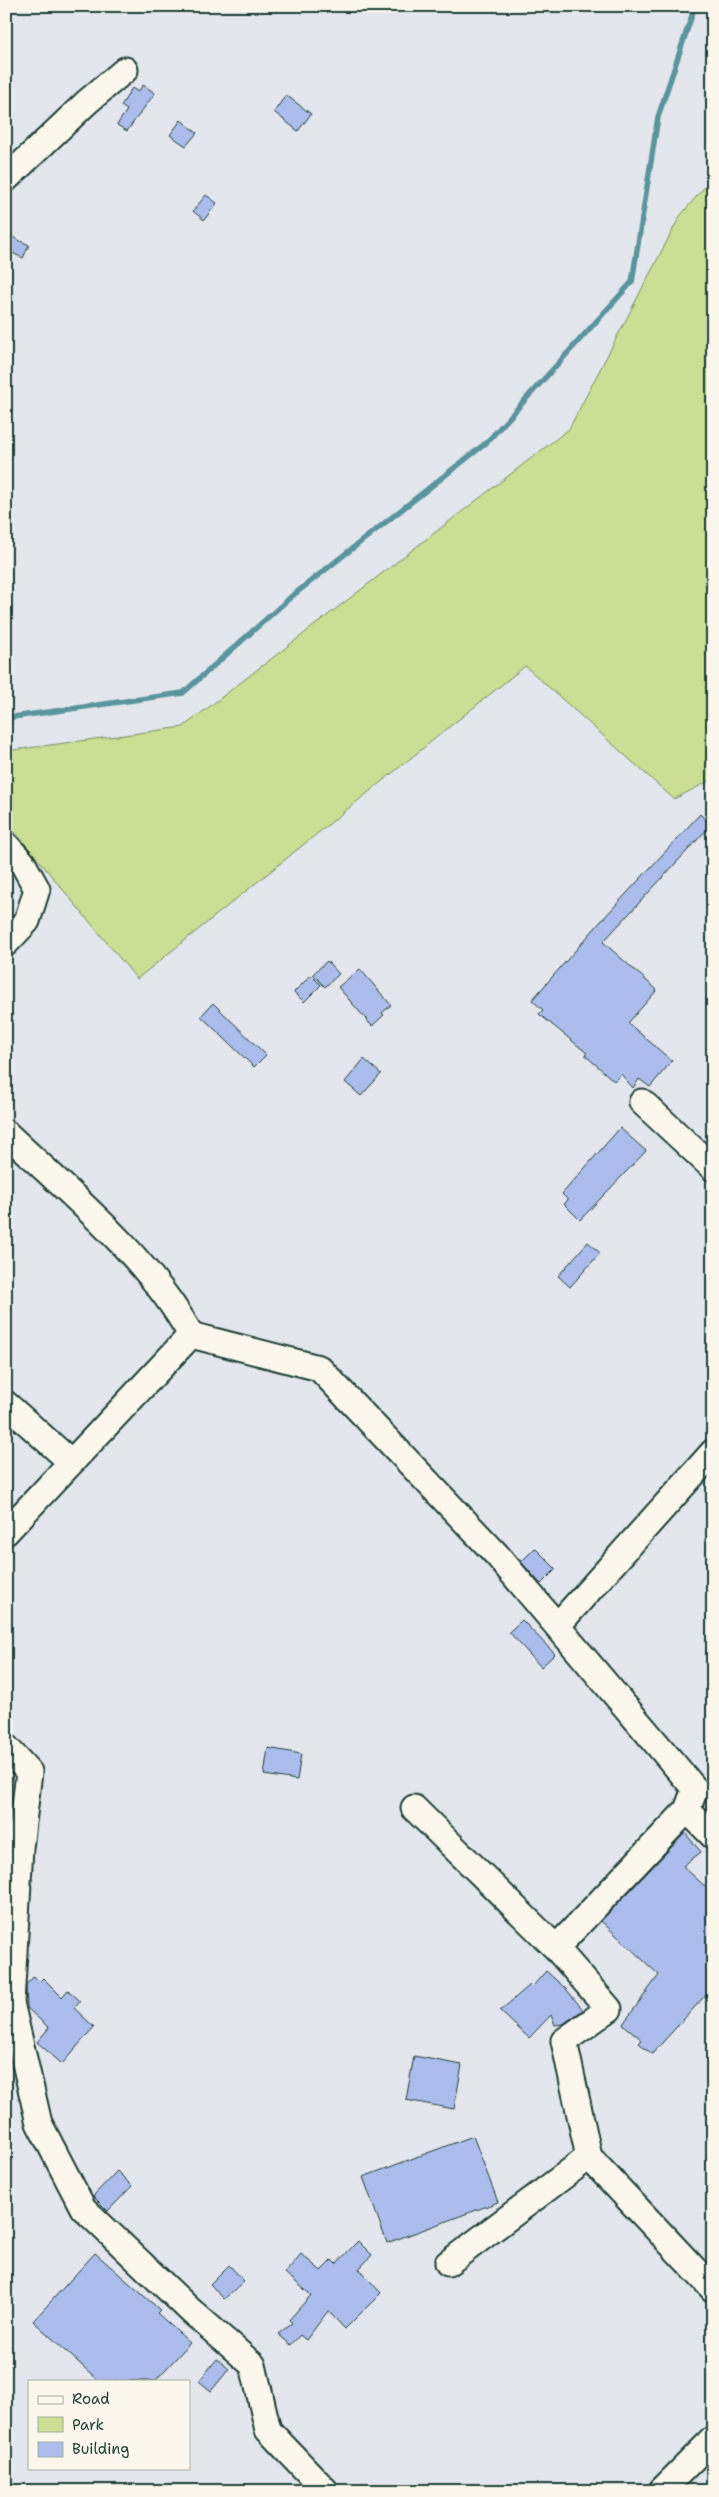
<svg xmlns="http://www.w3.org/2000/svg" width="719" height="2497" viewBox="0 0 719 2497" font-family="'Shantell Sans',sans-serif">
<style>
.green{fill:#cbde93;stroke:#758e64}
.lines{fill:none;stroke-linecap:round;stroke-linejoin:round}
.stream{stroke:#5a949d;stroke-width:5.5}
.building{fill:#acbded;stroke:#1f3d34}
.minor-casing{stroke:#1f3d34;stroke-width:29}
.minor{stroke:#fbf7ec;stroke-width:25}
</style>
<rect width="100%" height="100%" fill="#e3e6ec"/>
<filter id="ink" filterUnits="userSpaceOnUse"><feTurbulence type="fractalNoise" baseFrequency=".02" numOctaves="2"/><feDisplacementMap in="SourceGraphic" scale="10" xChannelSelector="R" yChannelSelector="G"/><feConvolveMatrix kernelMatrix="1 2 1 2 8 2 1 2 1" color-interpolation-filters="sRGB"/></filter>
<g filter="url(#ink)">
<path class="green" d="M713 177V779L674 799 525 666 137 979 6 821V751L183 727 569 429 680 216Z"/>
<g class="lines">
<path class="stream" d="M6 718 183 693 292 596 486 443 632 282 658 117 695 6"/>
</g>
<path class="building" d="M143 85 155 93 127 131 117 125 127 110 121 106 132 88 138 92Z
M286 95 311 114 298 131 274 112Z
M181 120 197 133 186 146 170 135Z
M206 195 217 203 204 220 193 211Z
M6 234 29 245 23 258 6 250Z
M700 814 711 825 603 942 657 990 628 1023 672 1061 650 1087 639 1079 633 1088 621 1074 614 1081 585 1055 587 1053 539 1014 543 1010 532 1000 603 919Z
M327 961 339 974 325 987 313 974Z
M360 969 391 1005 382 1013 384 1015 372 1026 338 987Z
M311 975 321 985 304 1002 294 992Z
M213 1003 266 1055 254 1067 201 1016Z
M364 1059 381 1074 361 1096 345 1082Z
M620 1128 646 1151 580 1220 564 1204 568 1200 562 1194Z
M588 1242 600 1253 570 1287 558 1276Z
M535 1548 556 1569 541 1584 521 1562Z
M522 1620 555 1654 541 1667 509 1632Z
M268 1748 301 1754 297 1780 264 1775Z
M685 1833 701 1852 683 1866 713 1894V1987L652 2054 639 2043 642 2040 623 2024 659 1975 601 1921Z
M546 1971 567 1990 583 2010 563 2024 555 2025 551 2015 529 2038 500 2011 530 1985 532 1987Z
M34 1976 39 1982 43 1978 62 1997 68 1990 80 2001 74 2008 94 2027 62 2064 37 2042 49 2028 27 2008 26 1985Z
M414 2056 462 2065 454 2109 406 2100Z
M473 2136 498 2202 387 2243 363 2177Z
M117 2171 132 2186 108 2211 93 2196Z
M358 2241 372 2255 359 2269 381 2293 345 2329 328 2311 306 2340 300 2335 291 2345 278 2334 292 2323 289 2320 311 2295 285 2273 301 2254 321 2271 332 2260 336 2264Z
M95 2253 160 2310 157 2313 190 2343 155 2381H99L33 2321Z
M229 2265 244 2281 224 2299 210 2284Z
M217 2359 229 2369 211 2391 199 2381Z"/>
<g class="lines">
<g class="minor-casing">
<path id="minor" d="M6 179 87 102 125 70
M6 845 22 862 37 889 27 921 6 943
M642 1102 713 1168
M6 1133C71 1195 147 1256 191 1335L6 1532
M191 1335 319 1368 497 1555 695 1789 687 1810 713 1836
M6 1404 71 1462
M558 1625 713 1452
M6 1747 29 1772 20 1848 11 2003 39 2123 83 2208 191 2311 253 2365 268 2430 326 2491
M414 1808 556 1948 609 2009 564 2041 589 2157 713 2289
M556 1948 687 1810
M448 2263 589 2157
M661 2491 713 2439"/>
</g>
<use href="#minor" class="minor"/>
</g>
</g>
<rect width="719" height="2497" fill="none" stroke="#fbf7ec" stroke-width="25"/>
<rect x="12" y="12" width="694" height="2472" fill="none" stroke="#1f3d34" stroke-width="2" filter="url(#ink)"/>
<rect x="28" y="2380" width="162" height="90" fill="#fbf7ec" stroke="#a3ada2"/>
<rect x="38" y="2396" width="25" height="8" fill="#fbf7ec" stroke="#a3ada2"/>
<text x="72" y="2404" font-size="15" fill="#1f3d34">Road</text>
<rect x="38" y="2417" width="25" height="15" fill="#cbde93" stroke="#a3ada2"/>
<text x="72" y="2430" font-size="15" fill="#1f3d34">Park</text>
<rect x="38" y="2442" width="25" height="15" fill="#acbded" stroke="#a3ada2"/>
<text x="72" y="2454" font-size="15" fill="#1f3d34">Building</text>
</svg>
